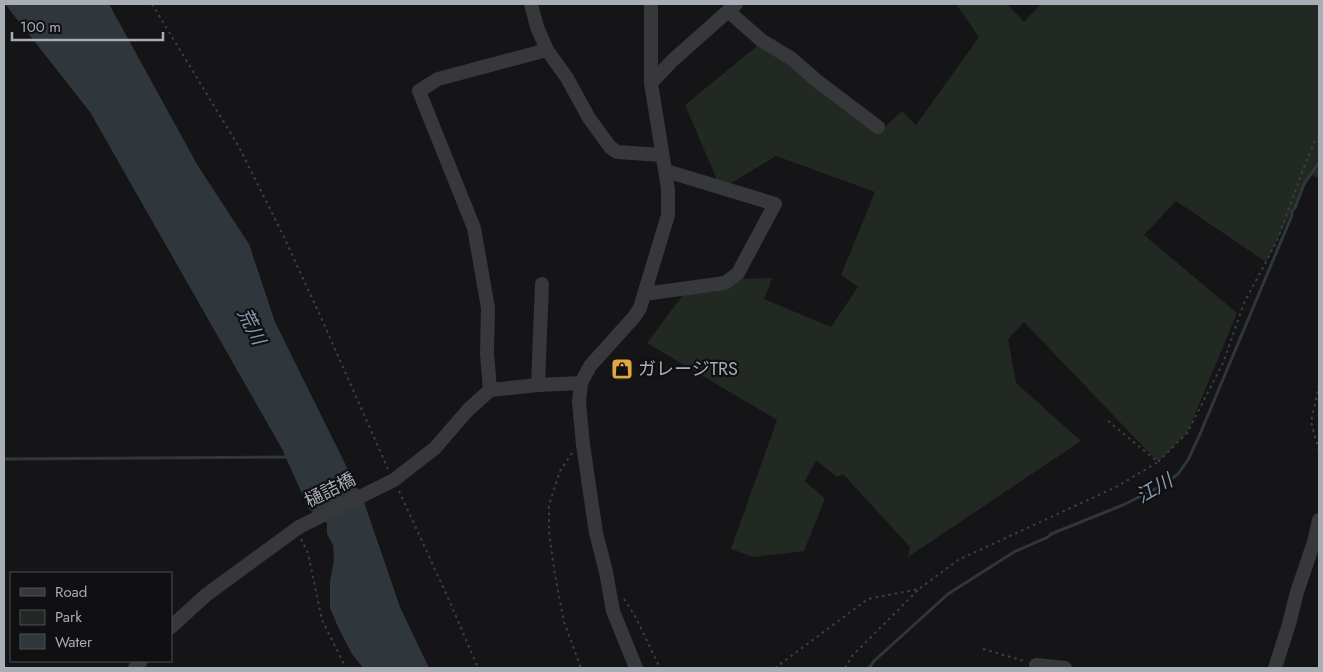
<svg xmlns="http://www.w3.org/2000/svg" width="1323" height="672" viewBox="0 0 1323 672" font-family="Jost,'Noto Sans JP',sans-serif">
<style>
.green{fill:#222922}
.water{fill:#2f363c}
.lines{fill:none;stroke-linecap:round;stroke-linejoin:round}
.stream{stroke:#2f363c;stroke-width:3}
.path{stroke:#3d3f42;stroke-width:2;stroke-dasharray:2.5 4;stroke-linecap:butt}
.minor{stroke:#37383c;stroke-width:14}
.labels{text-anchor:middle;stroke-width:4.5;stroke-linejoin:round;paint-order:stroke}
.poi-label{font-size:18px;fill:#a8adb6;stroke:#101012;text-anchor:start}
.street-label{font-size:18px;fill:#a8adb6;stroke:#101012}
.water-label{font-size:19px;font-style:italic;fill:#829bae;stroke:#101012}
</style>
<rect width="100%" height="100%" fill="#151517"/>
<path class="green" d="M956 4H1007L1024 22 1041 4H1319V179L1311 174 1266 262 1176 201 1144 235 1237 313 1187 433 1158 462 1024 322 1008 339 1016 383 1081 441 908 557 910 547 843 474 837 477 816 460 805 481 825 499 804 551 753 557 731 549 777 420 647 343 685 292H715L732 279 772 278 764 299 831 327 858 287 841 275 875 192 776 156 721 189 685 105 762 42 880 132 902 111 916 125 979 37Z"/>
<path class="water" d="M5 4H109L198 166 249 244 275 322 364 502 400 607 429 668H363L352 654 338 627 330 608V582L334 559 333 545 327 534V523L309 509 282 449 90 112Z"/>
<g class="lines">
<path class="stream" d="M4 459 288 457
M869 668 874 661 948 594 1014 552 1048 537 1051 534 1123 505 1161 486 1178 474 1188 460 1200 434 1292 215V211L1295 208 1304 184 1319 163"/>
<path class="path" d="M152 4 239 147 283 235 323 322 388 469
M1319 385 1311 422 1319 451
M1108 421 1158 462 1187 433 1223 363 1244 303 1277 241 1304 167 1315 141 1319 137
M572 453 560 471 549 505V532L555 575 564 622 581 668
M399 491 449 600 478 668
M301 539 308 553 322 620 346 668
M624 599 635 616 660 668
M983 649 1024 661
M775 668 868 599 919 589 958 560 1116 487 1158 462
M845 668 852 656 918 590"/>
<path class="minor" d="M531 4 537 27 547 50 567 78 589 118 610 147 617 152 662 155
M728 11 761 40 792 59 816 80 878 127
M651 83 673 60 736 4
M644 294 725 283 738 273 775 204 666 171
M538 385 542 284
M490 390 487 353 488 308 474 228 419 91 438 79 547 50
M171 627 206 595 299 527 394 480 435 448 468 410 490 390 538 385 581 383
M1036 665 1065 668
M135 668 141 661
M636 668 613 611 606 572 596 533 583 445 579 402 581 383 590 366 634 317 640 308 668 215V189L651 83V4
M1275 668 1289 624 1297 592 1314 542 1319 520"/>
</g>
<defs>
<g id="shop-square" transform="scale(1.125)"><rect x="-9" y="-9" width="18" height="18" rx="4" fill="#e1a743" stroke="#101012"/><path d="M-5-2.5h2.3a2.7 3.5 0 0 1 5.4 0H5L5.5 6h-11ZM-1.5-2.5h3a1.5 2.3 0 0 0-3 0Z" fill="#111"/></g>
</defs>
<g fill-rule="evenodd">
<use href="#shop-square" x="622" y="369"/>
</g>
<g class="labels">
<g class="poi-label">
<text x="638" y="375">ガレージTRS</text>
</g>
<g class="street-label">
<text transform="translate(330 490) rotate(-27)" y="6">樋詰橋</text>
</g>
<g class="water-label">
<text transform="translate(252 326) rotate(63)" y="7">荒川</text>
<text transform="translate(1154 488) rotate(-30)" y="7">江川</text>
</g>
</g>
<rect width="1323" height="672" fill="none" stroke="#a8adb6" stroke-width="10"/>
<rect x="10" y="572" width="162" height="90" fill="#101012" stroke="#4d4f54"/>
<rect x="20" y="588" width="25" height="8" fill="#37383c" stroke="#4d4f54"/>
<text x="55" y="597" font-size="15" fill="#a8adb6">Road</text>
<rect x="20" y="610" width="25" height="15" fill="#222922" stroke="#4d4f54"/>
<text x="55" y="622" font-size="15" fill="#a8adb6">Park</text>
<rect x="20" y="634" width="25" height="15" fill="#2f363c" stroke="#4d4f54"/>
<text x="55" y="647" font-size="15" fill="#a8adb6">Water</text>
<path d="M12 32v8h151v-8" fill="none" stroke="#a8adb6" stroke-width="2.5"/>
<text x="20" y="32" font-size="15" fill="#a8adb6" stroke="#101012" stroke-width="4" paint-order="stroke">100 m</text>
</svg>
